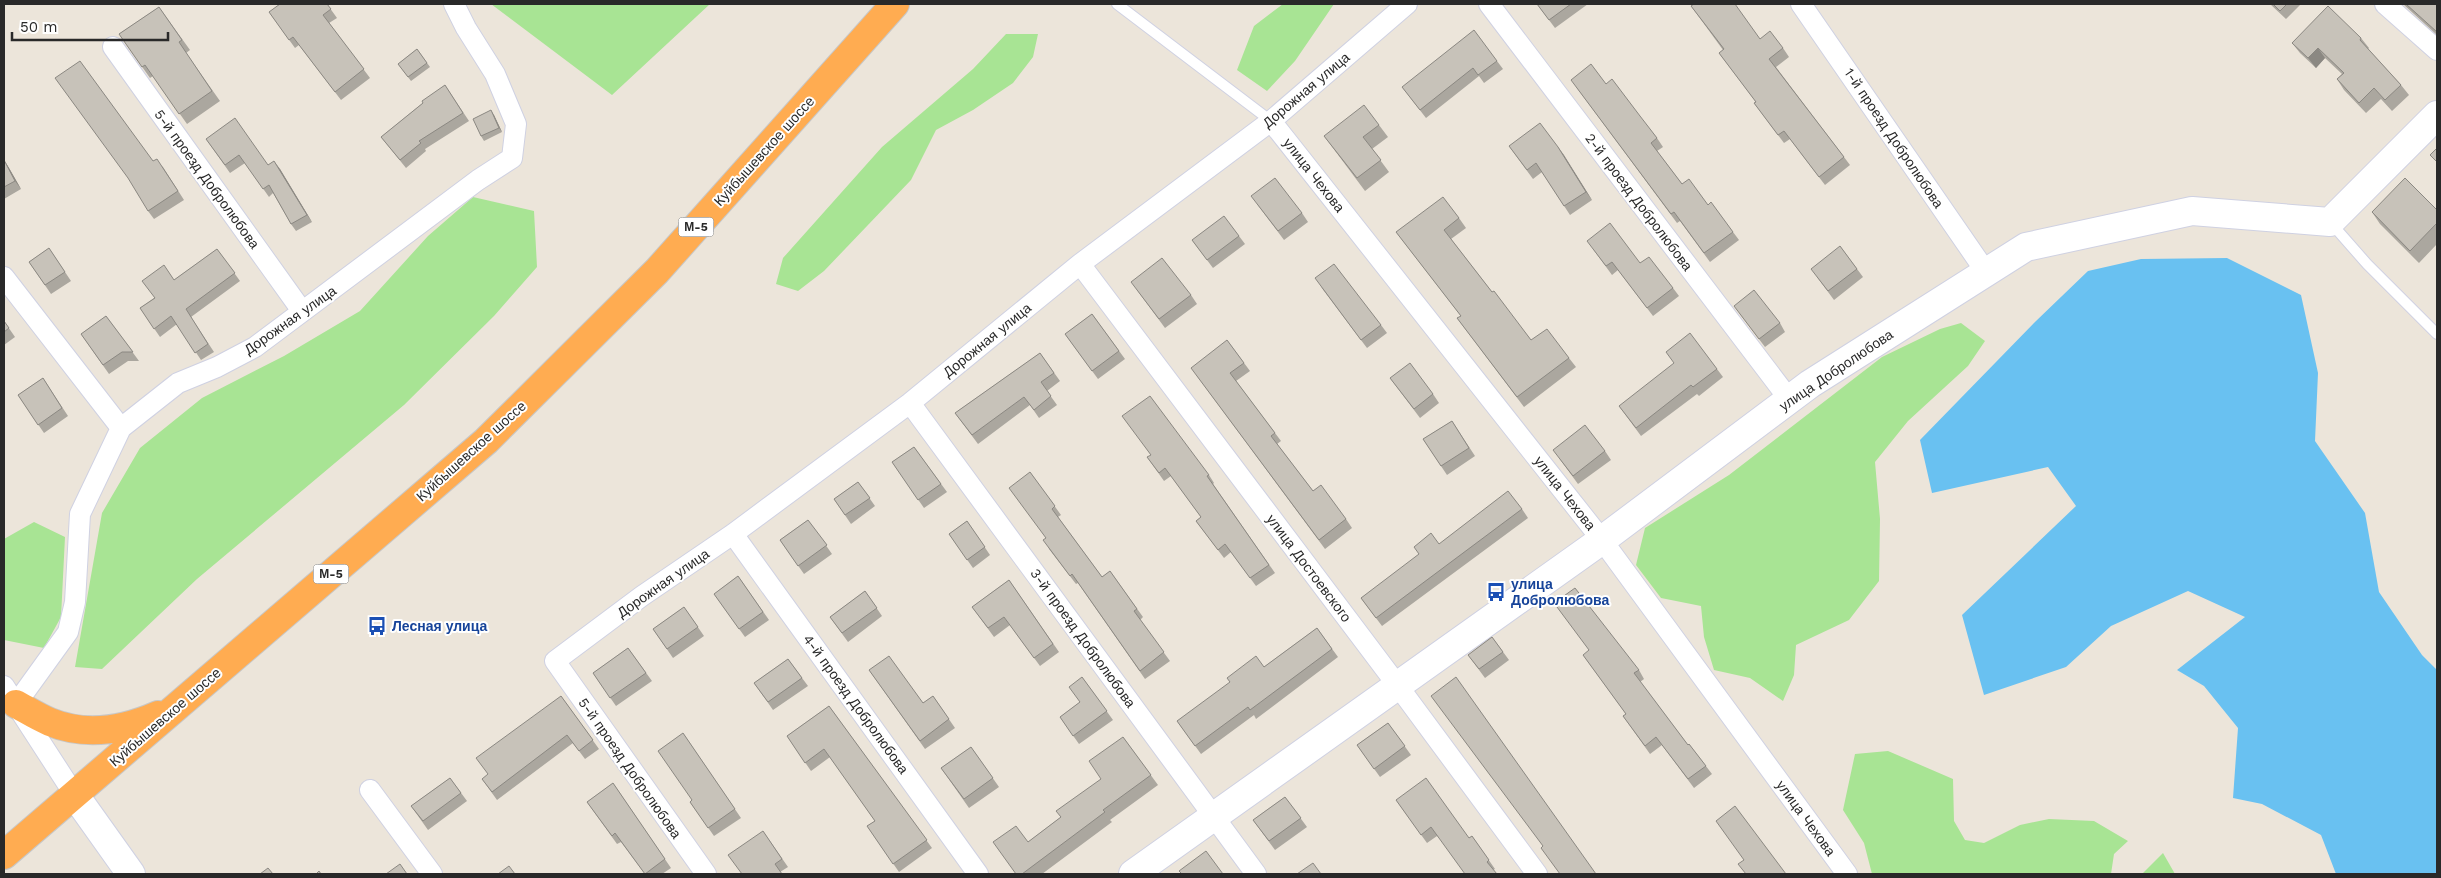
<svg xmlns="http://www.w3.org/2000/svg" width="2441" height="878" viewBox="0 0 2441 878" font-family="'Work Sans',sans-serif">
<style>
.green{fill:#a8e494}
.water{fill:#69c1f1}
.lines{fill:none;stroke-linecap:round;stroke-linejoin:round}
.lane-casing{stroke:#cfd1e2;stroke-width:12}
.street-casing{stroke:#cfd1e2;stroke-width:22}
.secondary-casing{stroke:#cfd1e2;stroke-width:30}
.highway-casing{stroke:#c7c7c7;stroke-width:30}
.lane{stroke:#fff;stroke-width:10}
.street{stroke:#fff;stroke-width:20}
.secondary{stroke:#fff;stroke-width:28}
.highway{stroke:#ffac51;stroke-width:28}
.wall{fill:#aba79f}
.shaded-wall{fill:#8b8882}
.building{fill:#c7c2b9;stroke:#8b8882}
.labels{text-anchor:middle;stroke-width:4;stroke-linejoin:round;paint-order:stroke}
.shield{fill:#fff;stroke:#696969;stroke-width:1}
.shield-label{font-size:12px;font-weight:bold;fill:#292929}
.street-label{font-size:14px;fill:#292929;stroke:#fff}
.transit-label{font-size:14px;font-weight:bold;fill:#164399;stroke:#fff;text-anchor:start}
</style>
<rect width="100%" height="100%" fill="#ece5da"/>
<path class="green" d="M491 4H710L612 95Z
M1283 4H1334L1295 61 1267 91 1237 70 1254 26Z
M1006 34H1038L1033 57 1013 83 973 110 936 130 911 180 824 271 798 291 776 284 783 258 882 147 973 69Z
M473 197 534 211 537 267 494 316 404 405 197 579 102 669 75 667 102 513 140 448 202 398 284 356 360 311 428 236Z
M1961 323 1985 341 1968 366 1908 421 1875 462 1880 519 1879 581 1849 620 1796 645 1794 675 1783 701 1750 678 1714 670 1704 637 1701 606 1661 598 1636 565 1645 528 1729 475 1882 357 1940 329Z
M34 522 65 537 61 617 44 648 4 640V539Z
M1888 751 1953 779 1954 821 1965 840 1984 843 2020 825 2049 819 2094 821 2128 841 2114 854 2111 874H1872L1864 843 1843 810 1855 754Z
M2163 853 2175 874H2142Z"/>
<path class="water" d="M2227 258 2301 295 2318 373 2315 441 2365 513 2379 592 2422 655 2437 670V874H2336L2321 835 2262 804 2233 798 2238 728 2204 686 2177 670 2245 617 2188 591 2111 626 2066 667 1984 695 1962 615 2076 506 2048 467 1932 493 1920 440 2036 321 2088 271 2141 259Z"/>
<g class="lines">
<g class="lane-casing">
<path id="lane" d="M1117 4 1271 121
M2331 223 2367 264 2437 334"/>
</g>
<g class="street-casing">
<path id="street" d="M1489 4 1789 399
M1801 4 1986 272
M2385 4 2437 50
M113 47 302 311
M1271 121 1602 540 1847 874
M1080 264 1398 686 1537 874
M4 277 121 428
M910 403 1256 874
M733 534 978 874
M4 686 74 794
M16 704 68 632 75 602 80 514 121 428 178 383 217 367 255 347 478 180 512 158 516 124 495 74 466 28 454 4
M370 790 432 874
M706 874 555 661 642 596 733 534 910 403 1080 264 1271 121 1407 4"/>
</g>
<g class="secondary-casing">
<path id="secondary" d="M74 794 131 874
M1133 874 1602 540 1810 384 2026 247 2192 211 2330 222 2437 115"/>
</g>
<g class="highway-casing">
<path id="highway" d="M16 704C27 710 38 717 50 722 87 737 124 730 158 715
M4 855 486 441 657 271 895 4"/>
</g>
<use href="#lane" class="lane"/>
<use href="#street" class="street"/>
<use href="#secondary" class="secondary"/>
<use href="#highway" class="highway"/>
</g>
<path class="wall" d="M327 4 337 18 329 23 370 78 341 100 299 45 295 48 269 12Z
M1537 4H1588L1555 28Z
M2270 4H2301L2286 19Z
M2403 4H2437V35Z
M1691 6 1760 39 1783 48 1789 57 1776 67 1850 165 1825 185 1790 139 1784 143 1754 103 1756 102 1719 53 1723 50Z
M159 7 190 50 186 53 220 101 187 124 153 76 150 78 119 34Z
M2361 38 2369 48 2368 49 2401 85 2409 95 2392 111 2381 99 2366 113 2344 90 2337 79 2342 74 2325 58 2316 68 2300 53 2292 43Z
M417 49 430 67 411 81 398 64Z
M1497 61 1503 69 1484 83 1479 76 1426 118 1402 87Z
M1606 84 1657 138 1663 147 1657 151 1682 184 1708 205 1733 232 1739 240 1710 262 1680 221 1677 223 1577 88Z
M445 85 469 121 425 149 426 151 406 168 381 137Z
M494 115 502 132 484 141 481 136Z
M1379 125 1388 137 1372 149 1389 172 1365 191 1324 136Z
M206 139 268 165 280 169 312 222 296 231 291 224 273 193 269 197 245 163 230 173Z
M1509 146 1558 147 1592 200 1570 215 1542 172 1533 179Z
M4 160 9 168 21 189 4 199Z
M153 161 163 167 184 200 154 219 148 211Z
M1257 204 1302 213 1308 222 1284 240Z
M2437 210V244L2419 263 2380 224 2372 212Z
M1459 218 1466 228 1451 239 1492 292 1531 340 1569 358 1576 367 1524 407 1457 318 1461 316 1396 232Z
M1239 236 1245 244 1213 268 1192 240Z
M1840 246 1863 277 1834 300 1817 277Z
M49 248 71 281 51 294 29 262Z
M217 249 240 281 191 317 214 352 201 360 177 324 160 337 140 308 154 298 174 280Z
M1593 249 1640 263 1673 288 1679 296 1653 316 1618 270 1612 275Z
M1321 287 1381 325 1387 333 1367 348Z
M1137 290 1191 295 1197 304 1165 328Z
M1092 314 1125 359 1098 379 1065 334Z
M1740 314 1780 323 1785 332 1765 347Z
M106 316 139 361H128L109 374 81 334Z
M4 321 15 337 4 345Z
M1227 340 1250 371 1236 381 1281 441 1277 444 1313 491 1346 519 1352 528 1325 549 1197 376Z
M1040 353 1060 381 1047 391 1057 405 1039 418 1030 405 978 444 955 413Z
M1717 369 1723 377 1699 396 1697 394 1641 436 1619 406Z
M43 378 68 416 44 433 18 395Z
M1390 378 1433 394 1439 403 1420 418Z
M1452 421 1475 456 1447 475 1423 439Z
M914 447 947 492 924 508 892 462Z
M1605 451 1611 460 1578 484 1559 458Z
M1147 457 1209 475 1214 483 1213 484 1275 573 1256 586 1231 552 1224 558 1196 521 1201 517 1171 476 1164 481Z
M1030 472 1061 515 1058 517 1102 577 1110 571 1143 617 1140 620 1170 661 1145 679 1078 583 1076 584 1049 549 1046 538Z
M858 482 875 506 851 524 834 499Z
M1522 509 1528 518 1382 626 1361 598 1439 544Z
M808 520 832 554 804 574 780 540Z
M967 521 990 555 973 568 949 534Z
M738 576 769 620 745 637 714 594Z
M1009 580 1059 652 1040 666 1010 625 994 637 972 607Z
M865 591 882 616 848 642 830 617Z
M684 607 704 636 673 658 653 629Z
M1317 628 1338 657 1256 719 1254 715 1201 754 1177 721 1264 667Z
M1492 637 1509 660 1485 678 1468 655Z
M628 648 652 681 616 706 593 673Z
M1583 655 1639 670 1644 679 1640 682 1688 745 1689 744 1712 774 1694 788 1662 745 1650 754 1623 716 1626 714Z
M788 659 808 686 773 710 754 683Z
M869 670 923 703 933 696 955 728 925 749Z
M1082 677 1113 720 1079 744 1060 717 1080 702Z
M561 696 599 749 585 759 573 743 497 800 482 779 488 775Z
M829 706 932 848 899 872 867 826 875 821 830 757 811 771 787 736Z
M1388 723 1411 755 1380 777 1357 745Z
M683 733 741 818 714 836 690 802 692 800Z
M1123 737 1158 785 1110 820 1112 822 1042 874H1015L1028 842 1061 817 1101 779Z
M971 747 999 787 969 808 941 768Z
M450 778 467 801 428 830 411 806Z
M613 783 671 868 662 874H645L621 842 617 844 587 802Z
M1285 797 1307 827 1275 850 1253 820Z
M1396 800 1469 838 1472 836 1495 869 1493 870 1437 836 1427 843Z
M763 831 788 867 780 872 741 874Z"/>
<path class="shaded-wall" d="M2318 48 2325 58 2316 68 2308 58Z
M491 110 494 115 502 132 499 128Z
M1558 147 1564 155 1592 200 1586 192Z
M4 160 9 168 21 189 15 181Z
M274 161 280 169 312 222 307 215Z"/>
<path class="building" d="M280 4H327L331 9 323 15 364 69 335 92 293 37 289 40 269 12Z
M1537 4H1571L1549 20Z
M1694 4H1735L1760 39 1770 31 1783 48 1769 59 1844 157 1819 177 1784 131 1778 135 1754 103 1756 102 1719 53 1724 49 1691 6Z
M2273 4H2287L2280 11Z
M2406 4H2437V32Z
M2328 6 2361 38 2360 40 2401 85 2385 100 2374 88 2359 103 2337 79 2344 73 2318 48 2308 58 2292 43Z
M159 7 182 40 179 42 212 91 179 114 145 65 142 67 119 34Z
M1474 30 1497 61 1478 75 1473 68 1420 110 1402 87Z
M417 49 427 63 408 77 398 64Z
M80 61 153 161 157 159 178 191 148 211 128 178 55 78Z
M1591 64 1606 84 1612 79 1640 116 1657 138 1651 143 1682 184 1689 179 1708 205 1711 202 1733 232 1704 253 1674 212 1671 214 1571 80Z
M445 85 463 113 419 141 421 143 400 160 381 137 423 103 422 101Z
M1364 105 1379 125 1363 137 1381 160 1357 178 1324 136Z
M491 110 499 128 481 136 473 119Z
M235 118 268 165 274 161 307 215 291 224 269 185 263 189 239 155 225 165 206 139Z
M1540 123 1558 147 1586 192 1564 206 1536 163 1527 170 1509 146Z
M2437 148V162L2430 155Z
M4 160 15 181 4 187Z
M1275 178 1302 213 1278 231 1251 196Z
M2405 178 2437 210V223L2410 251 2372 212Z
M1443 197 1459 218 1444 230 1492 292 1494 291 1531 340 1547 329 1569 358 1517 397 1457 318 1461 316 1396 232Z
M1224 216 1239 236 1207 260 1192 240Z
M1610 223 1640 263 1649 257 1673 288 1647 308 1612 262 1606 266 1587 241Z
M1840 246 1857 269 1828 291 1811 269Z
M49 248 65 272 45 285 29 262Z
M217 249 235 273 186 309 208 344 195 353 171 316 154 329 140 308 155 298 142 281 164 265 174 280Z
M1162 258 1191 295 1159 319 1131 282Z
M1334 264 1381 325 1361 340 1315 278Z
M1754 290 1780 323 1759 339 1734 306Z
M1092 314 1119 351 1092 371 1065 334Z
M106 316 133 352H122L103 365 81 334Z
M4 321 9 328 4 332Z
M1690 333 1717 369 1693 387 1691 385 1636 428 1619 406 1674 363 1666 352Z
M1227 340 1244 363 1230 373 1275 433 1271 436 1313 491 1321 485 1346 519 1319 540 1191 368Z
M1040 353 1054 373 1041 382 1051 396 1034 410 1024 397 972 435 955 413Z
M1410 363 1433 394 1414 409 1390 378Z
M43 378 62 408 38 425 18 395Z
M1150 396 1209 475 1207 476 1269 565 1250 578 1225 544 1218 550 1196 521 1201 517 1165 468 1159 473 1147 457 1151 455 1122 416Z
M1452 421 1469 448 1441 466 1423 439Z
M1585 425 1605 451 1573 476 1553 450Z
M914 447 941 484 918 500 892 462Z
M1030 472 1055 506 1052 509 1102 577 1110 571 1137 609 1134 611 1164 652 1140 671 1072 574 1070 576 1043 540 1046 538 1009 488Z
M858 482 870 498 845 515 834 499Z
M1508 491 1522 509 1376 618 1361 598 1419 554 1414 547 1431 533 1439 544Z
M808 520 827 545 798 566 780 540Z
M967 521 985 547 967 560 949 534Z
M738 576 763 612 739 629 714 594Z
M1009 580 1053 644 1034 658 1004 617 988 628 972 607Z
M1575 588 1639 670 1634 673 1688 745 1689 744 1706 766 1688 779 1656 737 1645 746 1623 716 1626 714 1583 655 1589 650 1554 603Z
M865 591 877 608 842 633 830 617Z
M684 607 698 627 667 649 653 629Z
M1317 628 1332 649 1250 710 1248 707 1195 746 1177 721 1230 682 1227 678 1256 656 1264 667Z
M1492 637 1503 652 1479 669 1468 655Z
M628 648 646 673 610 698 593 673Z
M889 656 923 703 933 696 949 719 920 741 869 670Z
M788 659 802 678 768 702 754 683Z
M1082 677 1107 711 1073 736 1060 717 1080 702 1069 687Z
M1456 677 1596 874H1560L1541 848 1543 846 1431 696Z
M561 696 593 740 579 751 567 735 492 792 482 779 488 774 476 758Z
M829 706 927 840 893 864 867 826 875 821 824 749 805 763 787 736Z
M1388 723 1405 746 1374 769 1357 745Z
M683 733 735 809 708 828 690 802 692 800 658 751Z
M1123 737 1151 775 1103 810 1105 812 1022 874H1016L993 842 1016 826 1028 842 1061 817 1056 811 1101 779 1089 761Z
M971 747 993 778 964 799 941 768Z
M450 778 461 793 423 821 411 806Z
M1426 778 1469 838 1472 836 1489 860 1487 862 1497 874H1465L1431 827 1421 835 1396 800Z
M613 783 665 859 645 874 615 833 612 836 587 802Z
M1285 797 1301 818 1269 841 1253 820Z
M1735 806 1786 874H1746L1738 864 1744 860 1716 821Z
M763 831 782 859 775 864 782 874H742L728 855Z
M1206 851 1223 874H1179L1181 873 1179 871Z
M1313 863 1321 874H1297Z
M400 864 407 874H386Z
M509 866 515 874H498Z
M268 868 273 874H260Z
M319 871 321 874H316Z"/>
<defs>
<g id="bus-bare" transform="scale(1.5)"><path d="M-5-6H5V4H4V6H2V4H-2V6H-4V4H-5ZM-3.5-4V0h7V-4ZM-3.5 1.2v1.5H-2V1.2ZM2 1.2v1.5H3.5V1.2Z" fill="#1a4fb4" stroke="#fff" stroke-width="2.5" paint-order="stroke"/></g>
</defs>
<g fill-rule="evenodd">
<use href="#bus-bare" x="1496" y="592"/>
<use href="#bus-bare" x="377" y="626"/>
</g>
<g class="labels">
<g class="shield">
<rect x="678.5" y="217.5" width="35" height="19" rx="4"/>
<rect x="313.5" y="564.5" width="35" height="19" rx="4"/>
</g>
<g class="shield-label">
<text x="696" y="231">М-5</text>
<text x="331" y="578">М-5</text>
</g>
<g class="street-label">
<text transform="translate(1306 90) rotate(-40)" y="5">Дорожная улица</text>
<text transform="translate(1894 138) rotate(56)" y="5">1-й проезд Добролюбова</text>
<text transform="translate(764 151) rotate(-48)" y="5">Куйбышевское шоссе</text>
<text transform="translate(1314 175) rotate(52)" y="5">улица Чехова</text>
<text transform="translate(207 179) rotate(54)" y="5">5-й проезд Добролюбова</text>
<text transform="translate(1639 202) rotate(53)" y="5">2-й проезд Добролюбова</text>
<text transform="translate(290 320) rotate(-35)" y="5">Дорожная улица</text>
<text transform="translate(987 340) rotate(-39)" y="5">Дорожная улица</text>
<text transform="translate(1836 370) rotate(-34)" y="5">улица Добролюбова</text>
<text transform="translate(471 451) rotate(-42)" y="5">Куйбышевское шоссе</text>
<text transform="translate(1565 493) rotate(52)" y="5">улица Чехова</text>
<text transform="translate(1309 568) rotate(53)" y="5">улица Достоевского</text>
<text transform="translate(663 583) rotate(-35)" y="5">Дорожная улица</text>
<text transform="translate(1083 638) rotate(54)" y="5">3-й проезд Добролюбова</text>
<text transform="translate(856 704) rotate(54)" y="5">4-й проезд Добролюбова</text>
<text transform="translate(165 717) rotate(-41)" y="5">Куйбышевское шоссе</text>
<text transform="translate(630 768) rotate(55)" y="5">5-й проезд Добролюбова</text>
<text transform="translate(1806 818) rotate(54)" y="5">улица Чехова</text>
</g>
<g class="transit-label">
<text x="1511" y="589">улица<tspan x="1511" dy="16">Добролюбова</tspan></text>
<text x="392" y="631">Лесная улица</text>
</g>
</g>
<rect width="2441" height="878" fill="none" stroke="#292929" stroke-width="10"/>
<path d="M12 32v8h156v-8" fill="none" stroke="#292929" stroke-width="2.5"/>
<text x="20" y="32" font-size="15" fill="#292929" stroke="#ffffff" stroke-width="4" paint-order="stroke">50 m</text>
</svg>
